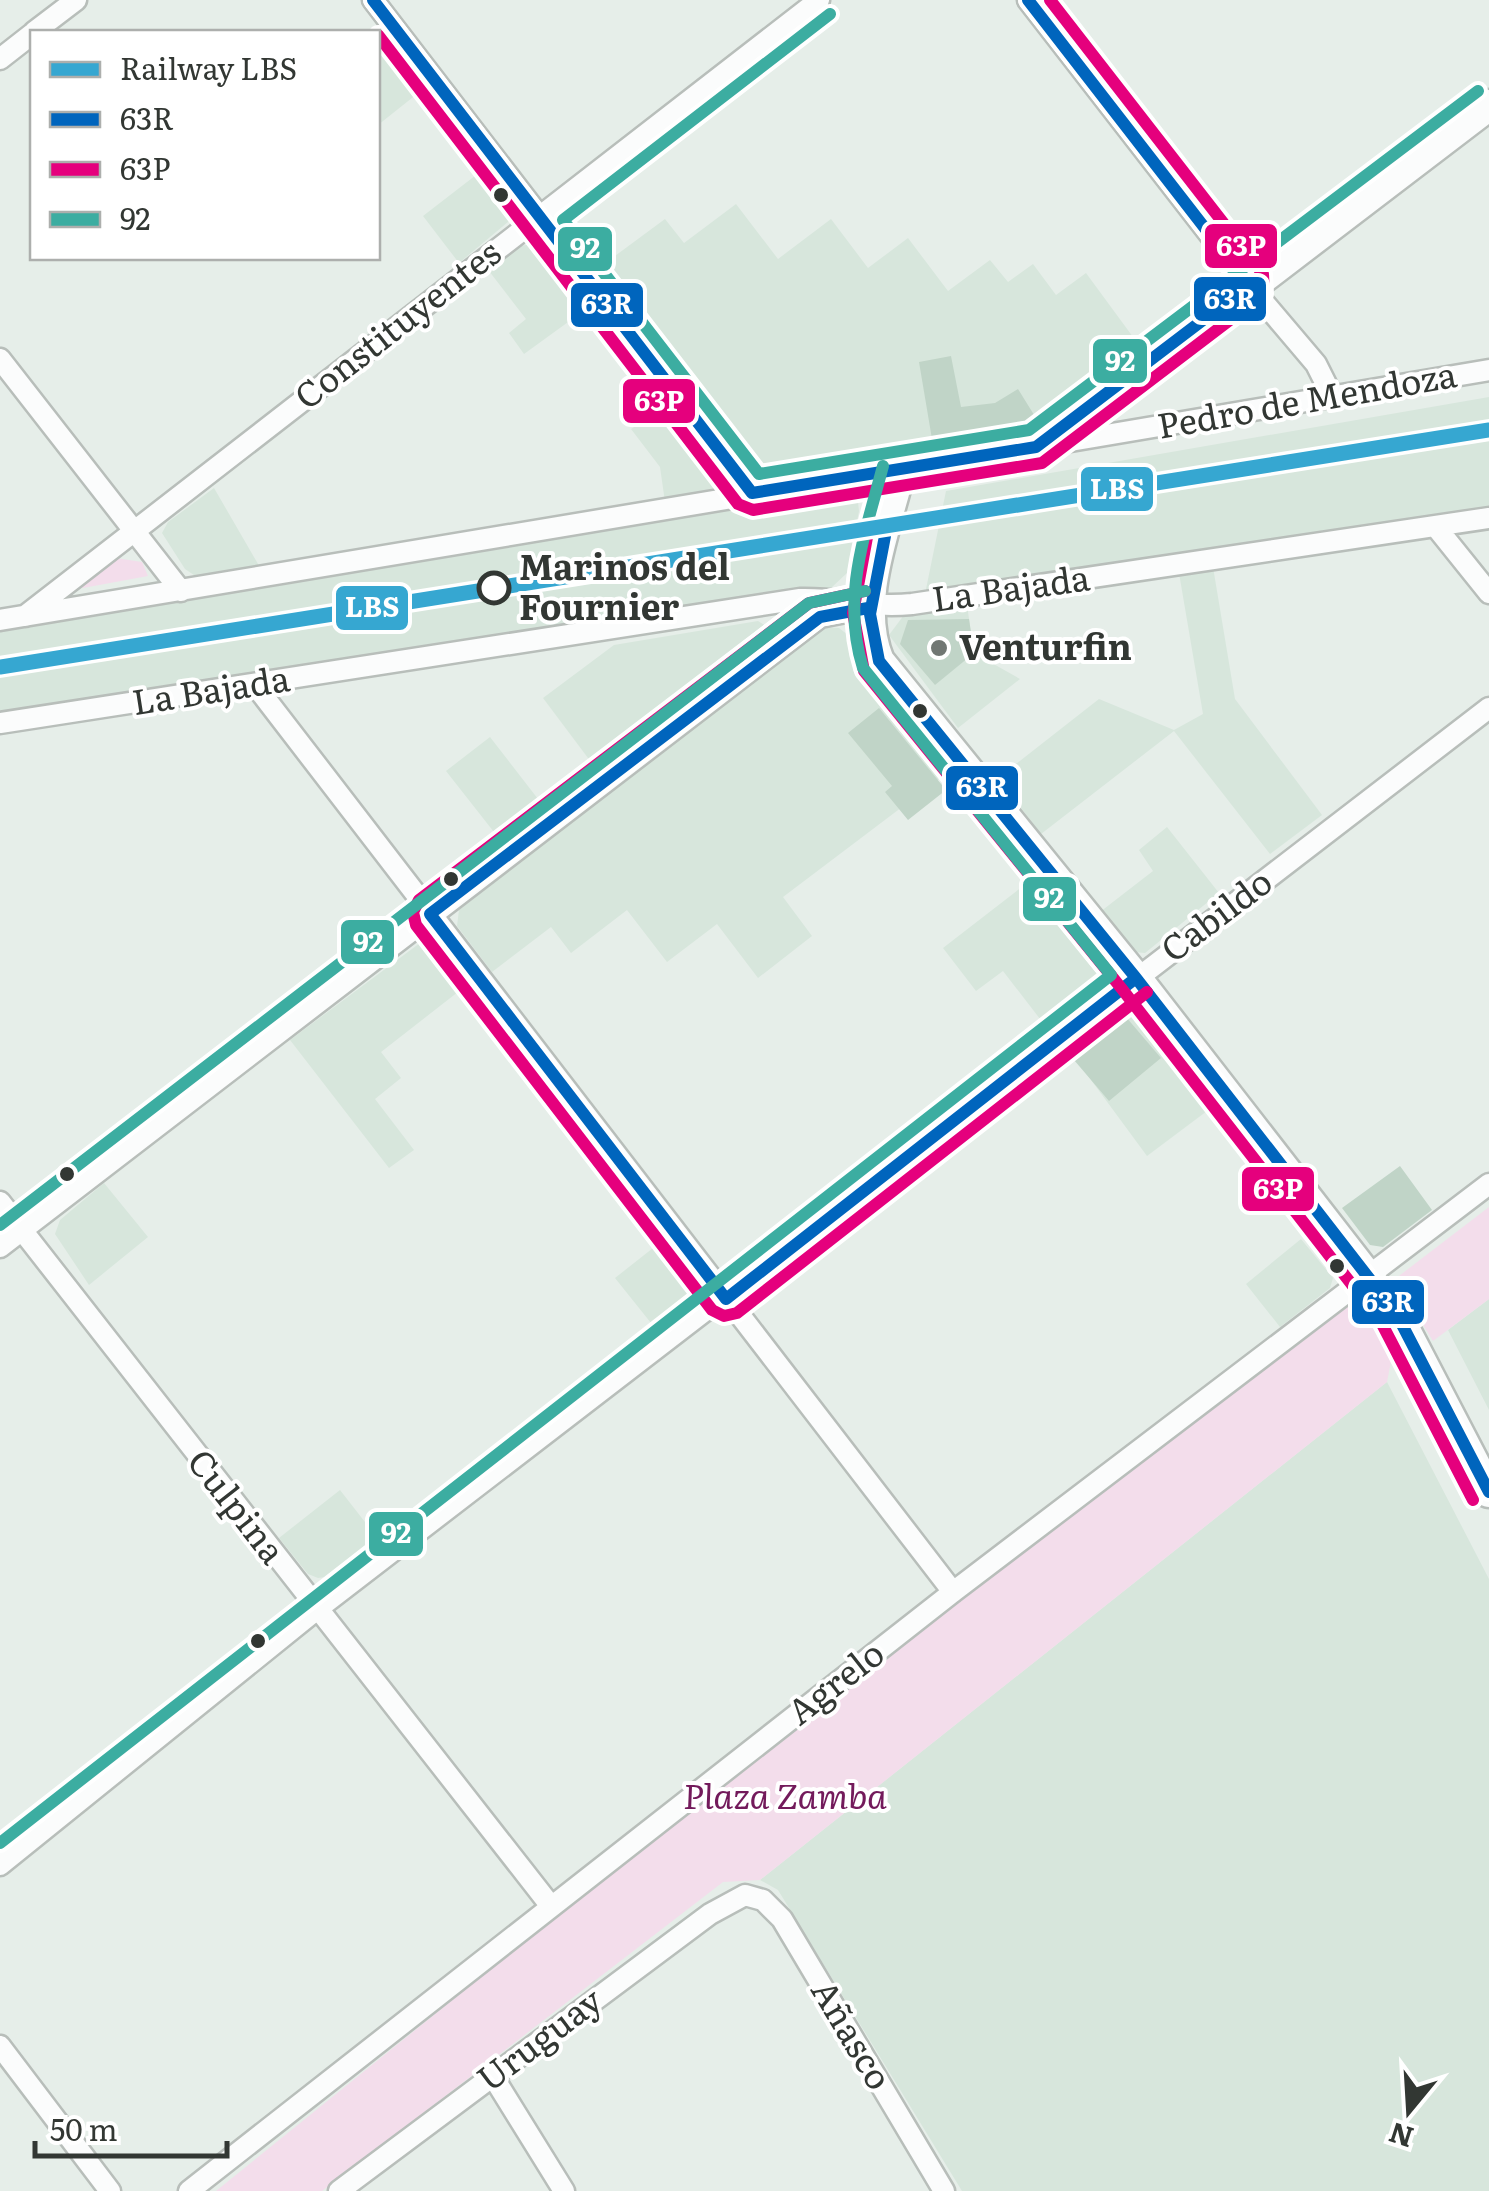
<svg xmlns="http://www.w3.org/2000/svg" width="1489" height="2191" viewBox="0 0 1489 2191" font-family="Literata,serif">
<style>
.built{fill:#d7e6dc}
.green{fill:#f3ddeb}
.building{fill:#c0d4c7}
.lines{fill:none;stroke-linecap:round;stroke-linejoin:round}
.street-casing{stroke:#b8beba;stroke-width:25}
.secondary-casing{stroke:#b8beba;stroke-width:35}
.street{stroke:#fbfcfc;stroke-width:20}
.secondary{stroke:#fbfcfc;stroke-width:30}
.bus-1-casing{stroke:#fff;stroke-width:20}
.bus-2-casing{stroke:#fff;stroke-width:20}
.bus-3-casing{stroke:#fff;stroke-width:20}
.bus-1{stroke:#0065bd;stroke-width:12}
.bus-2{stroke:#e5007d;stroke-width:12}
.bus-3{stroke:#3cada1;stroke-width:12}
.rail-1-casing{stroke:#fff;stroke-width:22}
.rail-1{stroke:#36a7d1;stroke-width:15}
.bus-dot{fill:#323733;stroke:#fff;stroke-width:4}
.stop-dot{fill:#fff;stroke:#323733;stroke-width:5}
.poi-dot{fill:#717773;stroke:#fff;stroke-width:4}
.labels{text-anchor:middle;stroke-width:8;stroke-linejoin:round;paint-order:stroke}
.street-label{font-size:35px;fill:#323733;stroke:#fff}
.stop-label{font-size:35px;font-weight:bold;fill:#323733;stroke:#fff;text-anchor:start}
.poi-label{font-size:35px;font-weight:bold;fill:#323733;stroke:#fff;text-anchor:start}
.park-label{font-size:35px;font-style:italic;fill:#731a5b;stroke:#fff}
.line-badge{stroke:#fff;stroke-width:4}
.badge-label{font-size:28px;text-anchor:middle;font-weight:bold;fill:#fff}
</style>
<rect width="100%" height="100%" fill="#e6eee9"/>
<path class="built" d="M391 40 427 86 378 125V51Z
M489 165 520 212 459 263 423 216Z
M736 204 778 259 831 219 868 268 908 238 948 291 990 260 1008 282 1033 264 1056 295 1086 273 1133 337 1022 440 776 481 763 476 600 267 665 219 684 243Z
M532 244 552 253 593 304 524 354 509 333 526 319 489 271 520 246Z
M1489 397V509L924 599 946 491Z
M668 405 715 475V491L665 502 660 467 631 429Z
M214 488 261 569 207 579 194 575 185 569 162 533 168 522Z
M840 493 858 502 859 511 847 573 831 588 684 605 0 713V624Z
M1213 567 1235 699 1322 815 1270 854 1174 731 1041 834 998 778 1099 699 1174 730 1203 714 1179 573Z
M967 605 974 653 1020 679 958 728 889 635 904 615Z
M758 621 769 628 768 641 597 770 543 698 614 645Z
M820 627 839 628 848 635 951 770 783 897 812 936 758 978 717 924 667 962 627 910 571 953 551 927 492 972 457 926 459 910Z
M490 737 545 808 501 841 446 771Z
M1167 827 1219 893 1145 953 1134 952 1100 912 1153 871 1139 850Z
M1036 876 1106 969 1100 987 1047 1028 1003 971 976 991 943 948Z
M424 940 444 945 472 981 381 1052 401 1078 375 1099 414 1150 389 1168 290 1040Z
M1118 1008 1142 1013 1211 1108 1147 1156 1066 1046Z
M104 1183 148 1237 89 1285 55 1234 60 1220Z
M667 1237 702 1286 697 1296 655 1328 615 1278Z
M1301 1239 1333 1278 1330 1288 1280 1327 1246 1284Z
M1489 1299V1410L1448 1330Z
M1387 1382 1489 1579V2191H962L778 1890 760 1880Z
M340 1490 379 1540 333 1576 318 1578 308 1574 279 1538Z"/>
<path class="green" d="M116 558 142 562 148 576 83 588 80 585Z
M1489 1207V1299L1433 1341 1395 1279Z
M1359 1296 1372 1301 1396 1335 1387 1382 760 1880 723 1882 322 2191H216L705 1796 1346 1301Z"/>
<path class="building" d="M951 356 961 407 995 403 1018 389 1036 418 1013 432 933 445 919 362Z
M969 619 974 653 935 685 900 644 908 620Z
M879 708 946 790 908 820 885 792 892 786 848 733Z
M1126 1017 1161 1058 1109 1101 1074 1060Z
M1400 1166 1432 1210 1383 1247 1370 1245 1342 1208Z"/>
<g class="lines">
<g class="street-casing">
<path id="street" d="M373 0 752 493
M1028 0 1249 285 1316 364 1332 396
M34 32 76 0
M0 59 32 34
M0 359 181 591
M1047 445 1489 370
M1436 527 1489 593
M25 616 819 0
M0 620 900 470
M255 685 953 1592
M0 723 800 599C842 598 869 608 912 604L1489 518
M0 1202 550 1905
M0 1247 820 617 861 609
M0 1865 316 1610 1489 708
M0 2046 110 2191
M492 2075 564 2191
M189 2191 953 1592 1489 1184
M339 2191 710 1914 745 1895 763 1900 782 1919 944 2191"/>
</g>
<g class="secondary-casing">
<path id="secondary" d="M1489 105 1057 435 1036 447 900 470C886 529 854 602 879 661L1136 978 1396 1313 1489 1492"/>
</g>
<use href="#street" class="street"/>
<use href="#secondary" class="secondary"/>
<g class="bus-1-casing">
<path id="bus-1" d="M373 0 752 493 1036 447 1249 285 1028 0
M885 536 870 614 879 661 1136 978 1396 1313 1489 1492
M868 608 820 617 430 914 726 1299 1136 978"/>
</g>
<g class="bus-2-casing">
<path id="bus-2" d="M378 35 738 504 753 510 1042 463 1264 294 1263 274 1050 0
M868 532 853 613 864 671 1122 989 1381 1322 1473 1500
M865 591 809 603 419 900 413 912 416 925 712 1310 724 1316 737 1313 1147 992"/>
</g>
<g class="bus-3-casing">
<path id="bus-3" d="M830 14 563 220 759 474 1029 430 1478 91
M0 1225 809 603 865 591
M0 1843 1111 975 863 668C841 598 865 534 883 466"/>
</g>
<use href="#bus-1" class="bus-1"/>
<use href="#bus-2" class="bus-2"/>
<use href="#bus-3" class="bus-3"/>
<g class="rail-1-casing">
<path id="rail-1" d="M0 667 1489 430"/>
</g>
<use href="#rail-1" class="rail-1"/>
</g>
<g class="bus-dot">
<circle cx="501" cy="195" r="9"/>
<circle cx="920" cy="711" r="9"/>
<circle cx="451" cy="879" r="9"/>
<circle cx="67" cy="1174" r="9"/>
<circle cx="1337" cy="1266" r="9"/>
<circle cx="258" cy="1641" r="9"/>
</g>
<circle class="stop-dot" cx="494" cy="588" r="15"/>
<circle class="poi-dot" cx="939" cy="648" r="10"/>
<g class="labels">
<g class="street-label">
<text transform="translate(398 325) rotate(-38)" y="12">Constituyentes</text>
<text transform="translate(1307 401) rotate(-10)" y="12">Pedro de Mendoza</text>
<text transform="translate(1011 589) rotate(-8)" y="12">La Bajada</text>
<text transform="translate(211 691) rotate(-9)" y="12">La Bajada</text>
<text transform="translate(1217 916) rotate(-37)" y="12">Cabildo</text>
<text transform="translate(236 1507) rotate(52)" y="12">Culpina</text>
<text transform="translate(836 1683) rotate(-38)" y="12">Agrelo</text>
<text transform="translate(851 2035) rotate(59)" y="12">Añasco</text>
<text transform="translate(540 2040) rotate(-37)" y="12">Uruguay</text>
</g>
<g class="stop-label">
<text x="519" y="580">Marinos del<tspan x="519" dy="40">Fournier</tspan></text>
</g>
<g class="poi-label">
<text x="959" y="660">Venturfin</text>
</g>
<g class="park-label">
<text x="785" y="1809">Plaza Zamba</text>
</g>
</g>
<g class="line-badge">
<rect x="1203" y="222" width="76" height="48" rx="10" fill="#e5007d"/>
<rect x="556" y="225" width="58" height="48" rx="10" fill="#3cada1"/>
<rect x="1192" y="275" width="76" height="48" rx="10" fill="#0065bd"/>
<rect x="569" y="281" width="76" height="48" rx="10" fill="#0065bd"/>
<rect x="1091" y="337" width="58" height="48" rx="10" fill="#3cada1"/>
<rect x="621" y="377" width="76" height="48" rx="10" fill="#e5007d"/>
<rect x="1079" y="465" width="76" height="48" rx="10" fill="#36a7d1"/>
<rect x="334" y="584" width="76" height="48" rx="10" fill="#36a7d1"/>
<rect x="944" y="764" width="76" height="48" rx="10" fill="#0065bd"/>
<rect x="1021" y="875" width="57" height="48" rx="10" fill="#3cada1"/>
<rect x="339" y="918" width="57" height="48" rx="10" fill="#3cada1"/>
<rect x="1240" y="1165" width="76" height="48" rx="10" fill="#e5007d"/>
<rect x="1350" y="1278" width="76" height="48" rx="10" fill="#0065bd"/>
<rect x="367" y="1510" width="58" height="48" rx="10" fill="#3cada1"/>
</g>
<g class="badge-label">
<text x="1241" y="256">63P</text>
<text x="585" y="258">92</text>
<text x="1230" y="309">63R</text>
<text x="607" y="314">63R</text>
<text x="1120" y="371">92</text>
<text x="659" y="411">63P</text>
<text x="1117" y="499">LBS</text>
<text x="372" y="617">LBS</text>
<text x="982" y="797">63R</text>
<text x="1049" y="908">92</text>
<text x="368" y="952">92</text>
<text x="1278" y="1199">63P</text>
<text x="1388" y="1312">63R</text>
<text x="396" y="1543">92</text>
</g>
<rect x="30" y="30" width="350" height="230" fill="#ffffff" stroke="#adafad" stroke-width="2.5"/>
<rect x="50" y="62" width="50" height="15" fill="#36a7d1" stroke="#adafad" stroke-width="2.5"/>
<text x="120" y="80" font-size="30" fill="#323733">Railway LBS</text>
<rect x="50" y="112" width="50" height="15" fill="#0065bd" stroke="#adafad" stroke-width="2.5"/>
<text x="120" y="130" font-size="30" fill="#323733">63R</text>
<rect x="50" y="162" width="50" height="15" fill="#e5007d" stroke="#adafad" stroke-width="2.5"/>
<text x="120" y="180" font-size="30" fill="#323733">63P</text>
<rect x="50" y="212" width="50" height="15" fill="#3cada1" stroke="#adafad" stroke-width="2.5"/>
<text x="120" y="230" font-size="30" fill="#323733">92</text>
<g transform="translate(1409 2111) rotate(198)" stroke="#ffffff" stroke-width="8" paint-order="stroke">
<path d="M0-8L18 38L0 25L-18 38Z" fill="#323733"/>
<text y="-15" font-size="28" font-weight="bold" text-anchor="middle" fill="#323733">N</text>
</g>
<path d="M35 2141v15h192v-15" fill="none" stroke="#323733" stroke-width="5"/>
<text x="50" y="2141" font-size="30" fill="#323733" stroke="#ffffff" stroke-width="8" paint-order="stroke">50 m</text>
</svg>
